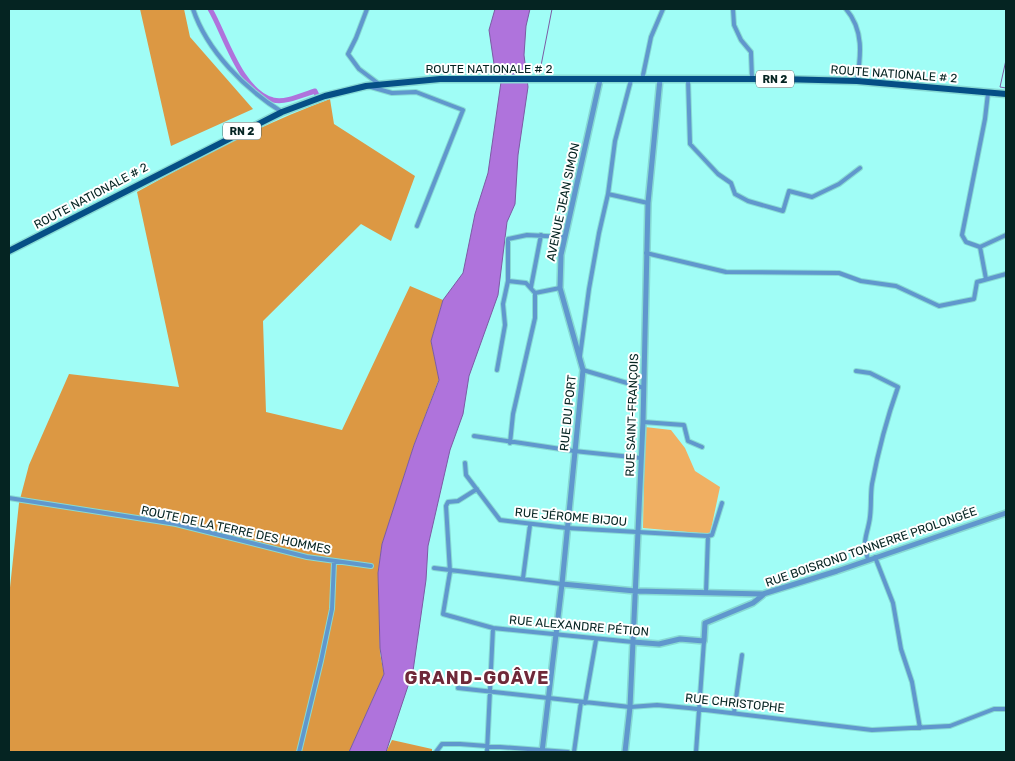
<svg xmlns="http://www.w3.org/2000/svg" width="1015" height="761" viewBox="0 0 1015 761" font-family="Rubik,sans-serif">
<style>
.green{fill:#f0af62}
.forest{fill:#dc9843}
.water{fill:#af73dc;stroke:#7c5ba4}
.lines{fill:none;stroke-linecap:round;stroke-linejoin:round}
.stream{stroke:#7c5ba4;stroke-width:1}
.canal{stroke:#af73dc;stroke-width:5}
.minor-casing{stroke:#87dad4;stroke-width:6}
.tertiary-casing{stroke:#87dad4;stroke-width:8}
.primary-casing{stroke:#87dad4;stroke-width:9}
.minor{stroke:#6097cd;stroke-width:4}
.tertiary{stroke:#6097cd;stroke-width:5}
.primary{stroke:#054f86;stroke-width:6}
.labels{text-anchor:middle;stroke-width:4;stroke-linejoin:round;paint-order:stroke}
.shield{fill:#fff;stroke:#506664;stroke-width:1}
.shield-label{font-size:11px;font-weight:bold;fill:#052422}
.street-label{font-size:12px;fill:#052422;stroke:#fff}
.district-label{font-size:18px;font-weight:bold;letter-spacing:1px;fill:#6f2939;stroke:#fff}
</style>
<rect width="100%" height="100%" fill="#a0fdf6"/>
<path class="green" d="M645 427 671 430 685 448 695 471 720 487 710 534 643 528Z"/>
<path class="forest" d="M140 9H184L190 37 253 109 171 146Z
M330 99 334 124 415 176 391 241 361 224 263 321 266 412 342 430 410 286 443 300 431 341 439 379 414 445 382 545 378 573 380 653 384 674 349 752H9V597L19 503 29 465 69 374 179 387 137 192C200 157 262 124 330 99Z
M392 740 432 749V752H386Z"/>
<path class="water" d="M495 9H530L526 26 524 55 528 87 518 155 515 204 507 222 498 295 469 376 463 414 450 450 428 546 426 580 413 671 386 752H349L384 674 380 648 378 573 382 544 414 445 439 380 431 341 443 300 463 273 475 214 488 173 501 82 494 64 489 30Z"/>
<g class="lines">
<path class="stream" d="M1006 60 1000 87 1006 88
M539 76 552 9"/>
<path class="canal" d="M210 9C225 34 240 91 273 100 286 103 302 95 315 91L317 95"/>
<g class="minor-casing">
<path id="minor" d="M193 9C207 51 245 89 282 112
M367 9 356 38 348 54 359 69 379 84
M733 9 734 25 741 40 751 52 752 79
M846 9C864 30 861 55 857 81
M688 79 690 144 718 174 731 183 735 194 748 201 783 211 789 191 812 197 839 184 860 168
M642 80 651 37 663 9
M371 87 392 93 416 92 463 110 417 226
M608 194 648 203
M980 247 1006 235
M646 253 726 272 839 273 861 281 896 286 939 306 974 299 977 282 1006 274
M986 279 980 247 966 242 962 235 985 119 988 93
M508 281 526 283 535 293 560 288
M531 287 541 235
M580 356 589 289 599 233 608 194 615 141 631 80
M497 370 505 325 503 304 508 281V239L527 235 564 237
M583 370 644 388
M856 371 870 373 898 387C887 418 878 452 872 484 870 497 872 510 869 523 865 542 863 539 868 560
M643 422 684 425 688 441 702 447
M474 436 574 451 641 458
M510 443 513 414 535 318V293
M465 463 466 475 500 520 567 528 708 536
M477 489 458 501 448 502 446 506 450 572 443 614 493 628 633 642
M9 498 176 524 307 557 371 566
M875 557 893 603 901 649 912 682 920 728
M434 568 562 584
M523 578 530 525
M706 593 708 536 712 535 722 503
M458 688 630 707 657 705 689 708 872 730 950 726 994 709H1006
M585 703 596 640
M734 713 742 655
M299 752 321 661 332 609 334 562
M436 752 442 744H460L568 752
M487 752 493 628
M574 752 581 702
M696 752 704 641"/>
</g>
<g class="tertiary-casing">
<path id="tertiary" d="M562 584 635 591 763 594 837 571 1006 513
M633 642 659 644 680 639 704 641 705 623 753 603 763 595
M542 752 562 584 583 370 560 288 561 255 600 80
M625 752 630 707 643 422 648 203 660 79"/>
</g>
<g class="primary-casing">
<path id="primary" d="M9 251 282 112 325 96 366 86 440 79H780L857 81 1006 94"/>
</g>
<use href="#minor" class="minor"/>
<use href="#tertiary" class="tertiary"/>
<use href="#primary" class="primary"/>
</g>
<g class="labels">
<g class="shield">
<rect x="756" y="70.5" width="38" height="17" rx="4"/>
<rect x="223" y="122.5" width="38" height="17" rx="4"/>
</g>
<g class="shield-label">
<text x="775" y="83">RN 2</text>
<text x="242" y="135">RN 2</text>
</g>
<g class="street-label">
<text x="489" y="73">ROUTE NATIONALE # 2</text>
<text transform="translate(894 74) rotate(4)" y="4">ROUTE NATIONALE # 2</text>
<text transform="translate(91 196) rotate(-28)" y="4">ROUTE NATIONALE # 2</text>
<text transform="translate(563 202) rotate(-78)" y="4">AVENUE JEAN SIMON</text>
<text transform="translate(568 413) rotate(-84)" y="4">RUE DU PORT</text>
<text transform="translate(632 415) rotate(-88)" y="4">RUE SAINT-FRANÇOIS</text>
<text transform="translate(571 517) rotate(5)" y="4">RUE JÉROME BIJOU</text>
<text transform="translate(236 530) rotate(12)" y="4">ROUTE DE LA TERRE DES HOMMES</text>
<text transform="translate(871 547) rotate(-19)" y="4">RUE BOISROND TONNERRE PROLONGÉE</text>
<text transform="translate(579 626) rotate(5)" y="4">RUE ALEXANDRE PÉTION</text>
<text transform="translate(735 703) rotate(6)" y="4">RUE CHRISTOPHE</text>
</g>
<g class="district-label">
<text x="477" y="684">GRAND-GOÂVE</text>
</g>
</g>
<rect width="1015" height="761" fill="none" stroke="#052422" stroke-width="20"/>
</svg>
